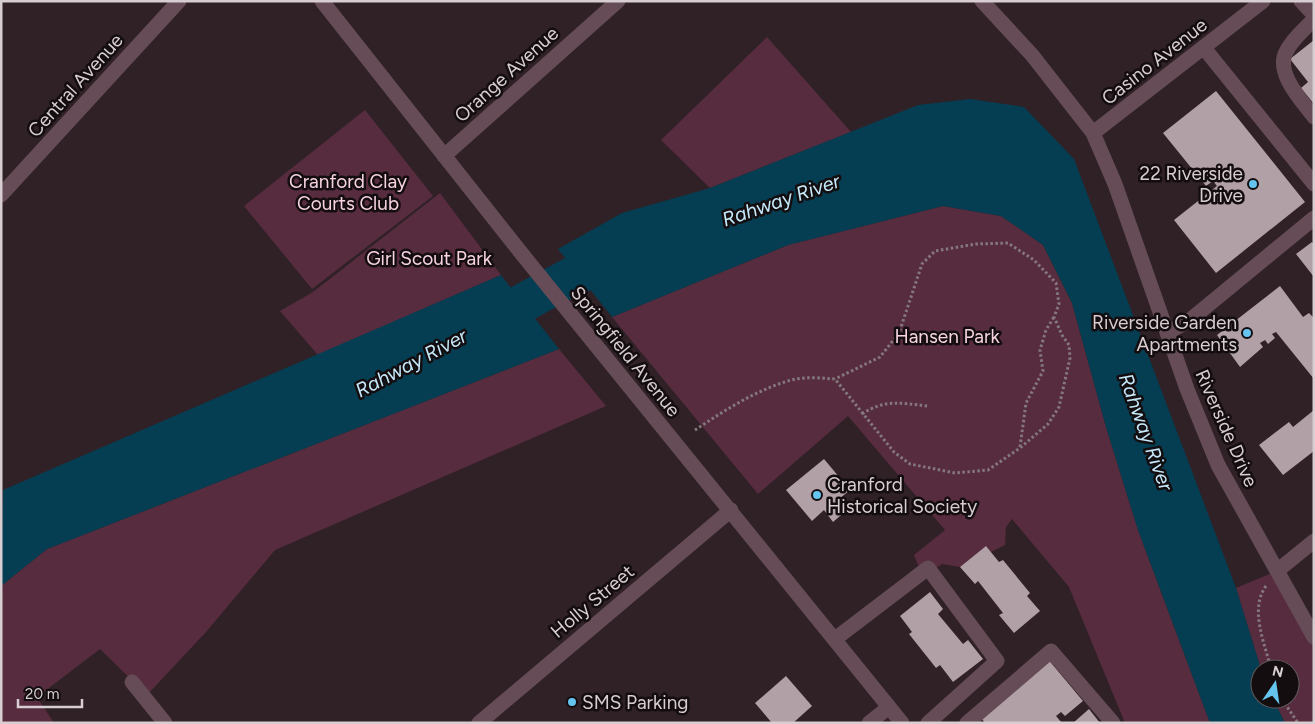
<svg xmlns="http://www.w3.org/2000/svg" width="1315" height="724" viewBox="0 0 1315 724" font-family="Figtree,sans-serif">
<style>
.green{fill:#582c3f}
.water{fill:#053e52}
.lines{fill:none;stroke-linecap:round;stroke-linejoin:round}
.river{stroke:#053e52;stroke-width:39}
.building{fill:#b1a0a6}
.path{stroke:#84787d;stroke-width:3;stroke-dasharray:2.5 2.5;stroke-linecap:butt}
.minor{stroke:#654c56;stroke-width:15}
.poi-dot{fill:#65c5ee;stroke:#130d0f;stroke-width:2}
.labels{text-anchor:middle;stroke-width:5;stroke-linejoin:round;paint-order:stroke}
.street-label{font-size:19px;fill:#d8ced2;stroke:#130d0f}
.poi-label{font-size:19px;fill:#d8ced2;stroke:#130d0f;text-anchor:end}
.park-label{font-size:19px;fill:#f7d3e1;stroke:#130d0f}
.water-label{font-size:20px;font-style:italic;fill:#c5e9fa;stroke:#130d0f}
</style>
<rect width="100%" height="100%" fill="#2f2126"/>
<path class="green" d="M767 37 851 132 710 188 661 140Z
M365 110 433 196 312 289 244 206Z
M440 193 501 275 318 355 280 311 313 292Z
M943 206 1001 216 1043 245 1072 303 1106 427 1138 530 1210 723H1125L1069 587 1012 519 1006 527 1005 545 991 552 986 546 960 567 942 564 936 568 918 565 914 555 945 530 848 416 758 494 612 317 788 245Z
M559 349 606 406 275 550 206 632 147 695 100 649 37 697 54 723H1V586L47 549Z
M1277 571 1314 637V723H1285L1273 699H1290V669H1261L1236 588Z"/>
<path class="water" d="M970 99 1024 107 1074 159 1236 588 1261 669 1260 699H1273L1285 723H1210L1138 530 1106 427 1072 303 1043 245 1001 216 943 206 788 245 612 317 558 249 622 213 710 188 918 105Z
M501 275 559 349 47 549 1 586 3 490Z"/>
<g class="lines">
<path class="river" d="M476 328 573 276 628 257"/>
</g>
<path class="building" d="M1314 40V104L1301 88 1308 82 1290 59Z
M1216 91 1305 202 1216 273 1174 220 1217 186 1213 181 1206 186 1163 133Z
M1312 242 1314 244V277L1296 254Z
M1280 286 1303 317 1309 313 1314 318V379L1276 332 1272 334 1275 338 1268 344 1265 340 1260 343 1263 347 1240 367 1217 335Z
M1314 410V451L1283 475 1259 445 1289 422 1293 427Z
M824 459 850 490 839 499 847 510 833 522 824 510 812 521 786 490Z
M986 546 999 562 1003 560 1030 593 1027 596 1040 611 1014 633 999 615 1003 613 978 581 975 584 960 567Z
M930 592 943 609 938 614 963 644 968 640 983 659 953 682 940 665 936 668 909 634 912 632 900 616Z
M1047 658 1083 701 1065 716 1061 712 1056 716 1062 723H985L978 714Z
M786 676 812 706 793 723H772L755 703Z
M1089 709 1100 723H1073Z"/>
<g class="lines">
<path class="path" d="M862 414C885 399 901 403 927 406
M695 430C724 411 754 391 788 381 803 376 820 378 835 379L894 452 910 464 955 473 988 470 1020 448 1048 424 1059 407 1070 358 1069 345 1062 335 1054 317 1059 304 1056 283 1034 260 1008 243 976 244 935 251 922 264 899 333 880 357 835 379
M1020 447 1026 403 1043 371 1040 350 1046 330 1054 317
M1266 586C1249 609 1265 644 1271 669
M1282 699 1298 723"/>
<path class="minor" d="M322 1 522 254 902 723
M982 1 1032 55 1093 133 1115 184 1187 389 1218 465 1314 637
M1301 1 1314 15
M1314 19C1305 29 1292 39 1286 52 1275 73 1302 101 1314 117
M1204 48 1314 184
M1093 133 1263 1
M444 156 618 1
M1 195 179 1
M1167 333 1190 320 1314 218
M1277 571 1314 541
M835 639 928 568 997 661 928 723
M132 682 165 723
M479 723 731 510
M869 723 889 707
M967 723 1051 651 1113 723"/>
</g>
<g class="poi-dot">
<circle cx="1253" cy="184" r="5"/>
<circle cx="1247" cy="333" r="5"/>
<circle cx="817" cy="495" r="5"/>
<circle cx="572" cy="702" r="5"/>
</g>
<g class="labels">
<g class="street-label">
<text transform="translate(1154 61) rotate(-38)" y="7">Casino Avenue</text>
<text transform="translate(506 74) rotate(-42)" y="7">Orange Avenue</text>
<text transform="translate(75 85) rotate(-48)" y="7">Central Avenue</text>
<text transform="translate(626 351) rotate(51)" y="7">Springfield Avenue</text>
<text transform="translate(1227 428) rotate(66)" y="7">Riverside Drive</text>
<text transform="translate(592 601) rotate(-40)" y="7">Holly Street</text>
</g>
<g class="poi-label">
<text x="1243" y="180">22 Riverside<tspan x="1243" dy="22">Drive</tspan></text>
<text x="1237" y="329">Riverside Garden<tspan x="1237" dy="22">Apartments</tspan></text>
<text x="827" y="491" text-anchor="start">Cranford<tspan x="827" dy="22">Historical Society</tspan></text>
<text x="582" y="709" text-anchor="start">SMS Parking</text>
</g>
<g class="park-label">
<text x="348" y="188">Cranford Clay<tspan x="348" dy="22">Courts Club</tspan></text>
<text x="429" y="265">Girl Scout Park</text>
<text x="947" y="343">Hansen Park</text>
</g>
<g class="water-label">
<text transform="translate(781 200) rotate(-19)" y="7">Rahway River</text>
<text transform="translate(411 363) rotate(-28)" y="7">Rahway River</text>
<text transform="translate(1146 432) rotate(70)" y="7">Rahway River</text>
</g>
</g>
<rect width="1315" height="724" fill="none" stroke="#d8ced2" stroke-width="5"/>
<g transform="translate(1275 684) rotate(13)"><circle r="24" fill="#130d0f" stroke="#625a5d"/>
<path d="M0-4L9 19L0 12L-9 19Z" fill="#65c5ee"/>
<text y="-8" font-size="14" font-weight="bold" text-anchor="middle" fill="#d8ced2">N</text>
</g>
<path d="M18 699v8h64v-8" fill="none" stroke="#d8ced2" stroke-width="2.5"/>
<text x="25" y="699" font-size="15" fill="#d8ced2" stroke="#130d0f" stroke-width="4" paint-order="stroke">20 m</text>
</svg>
